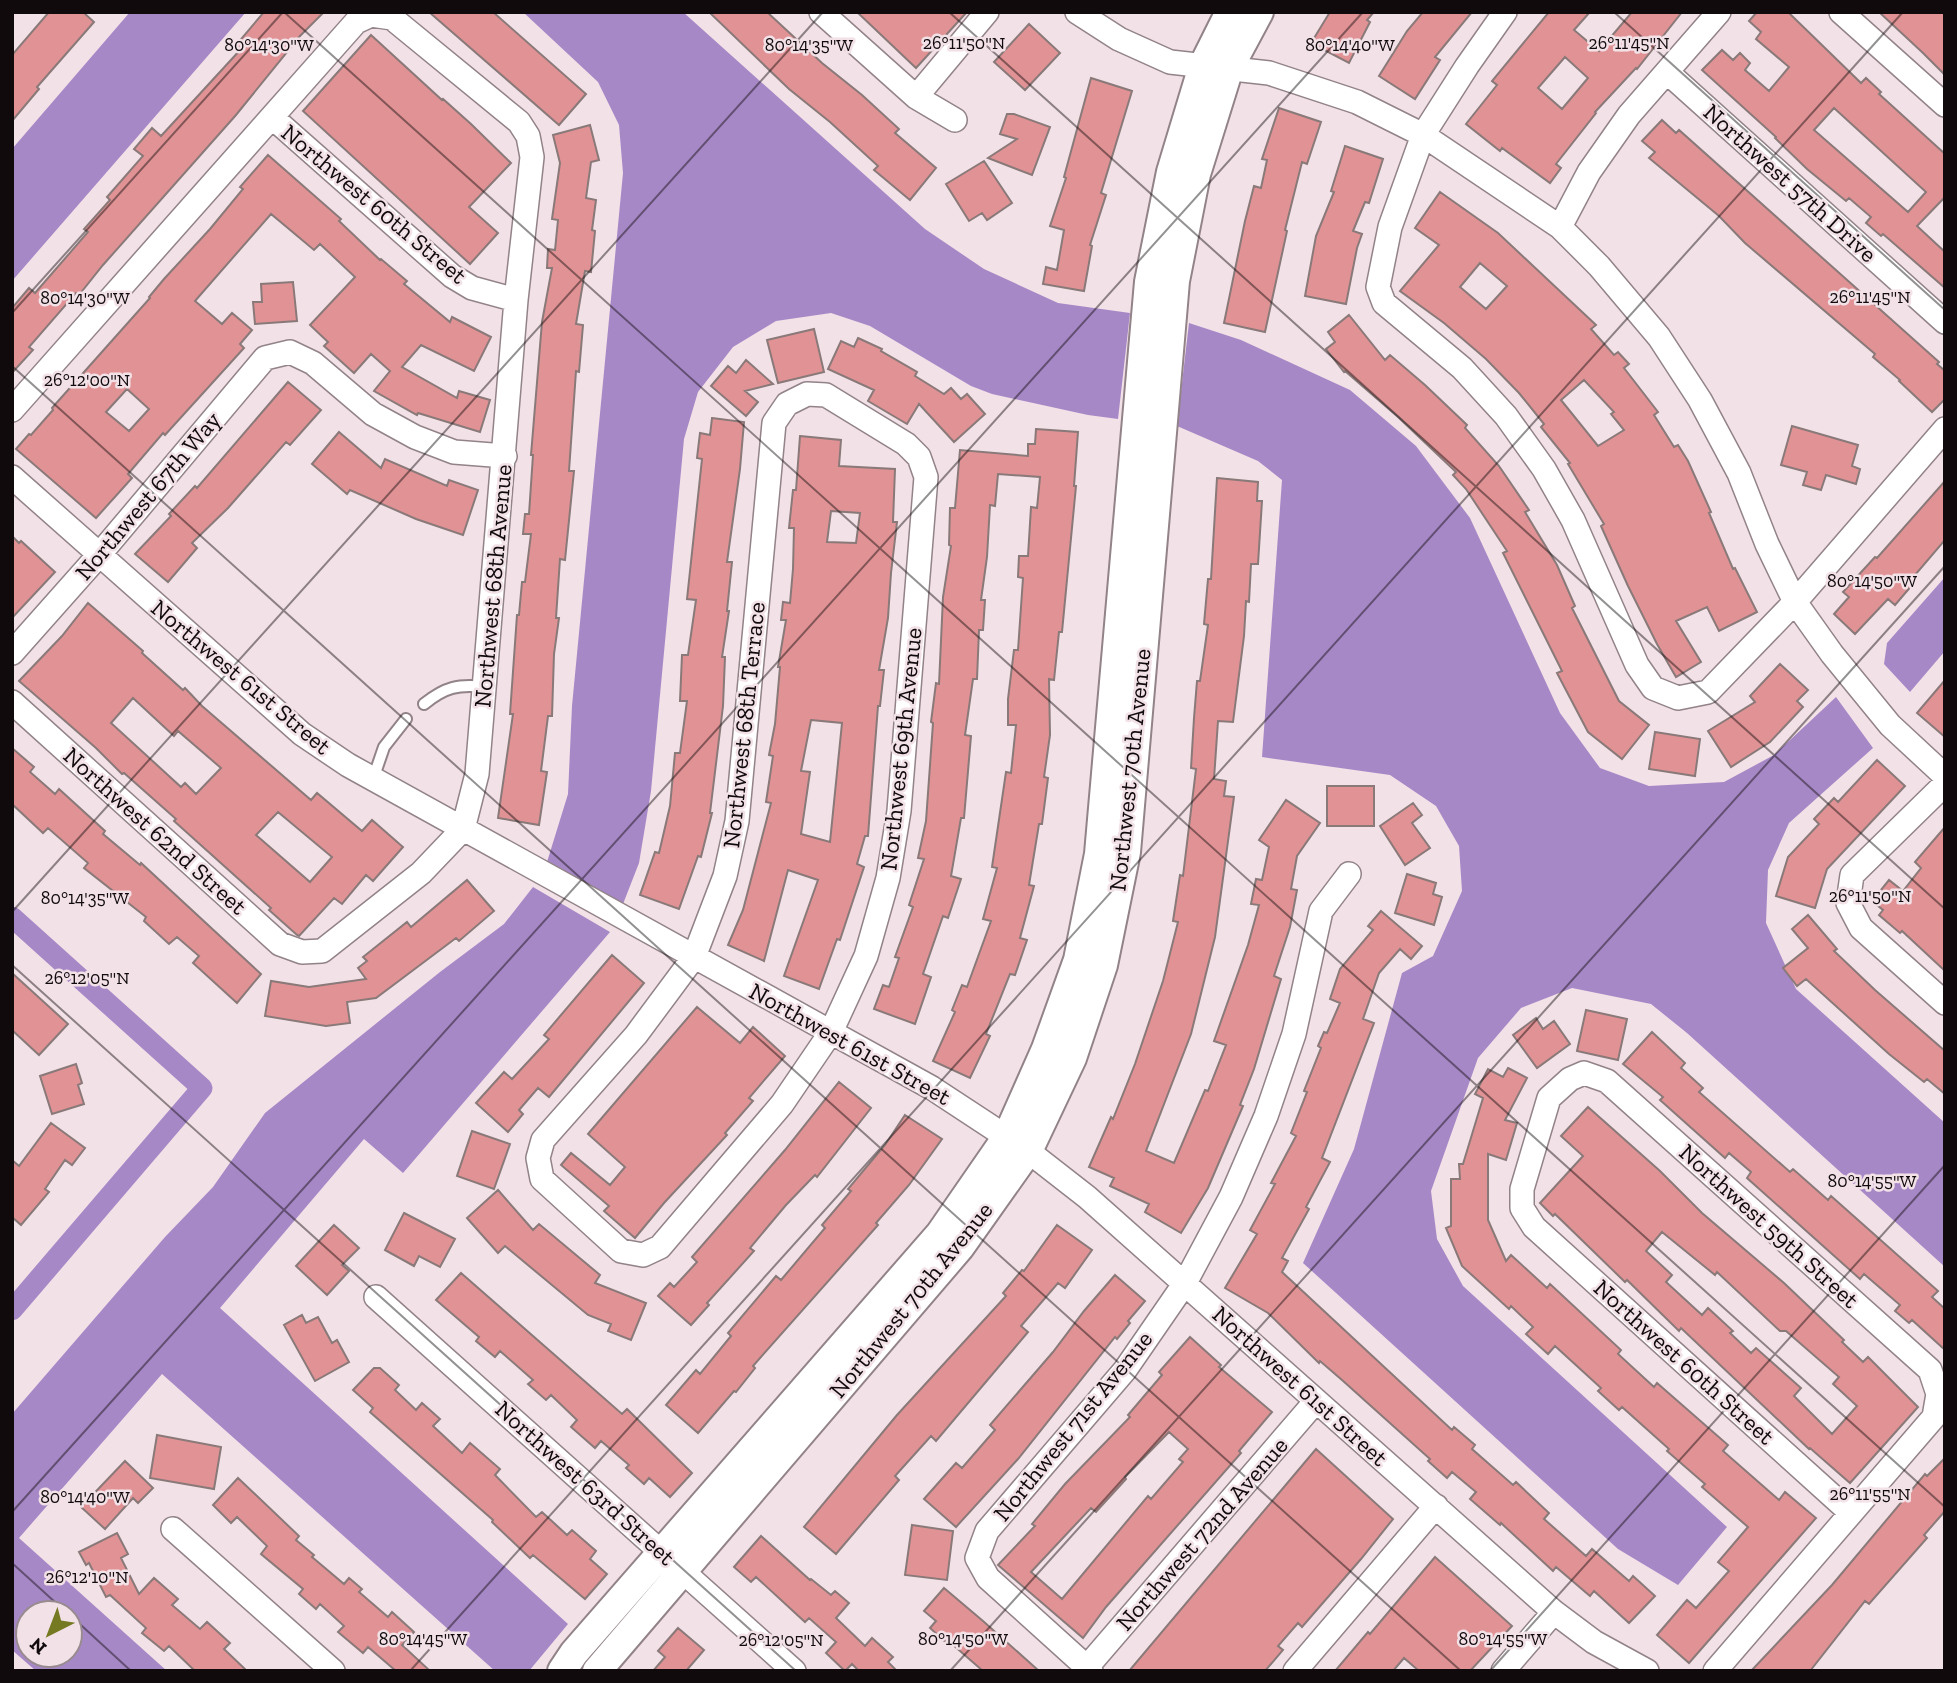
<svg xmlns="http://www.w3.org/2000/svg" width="1957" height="1683" viewBox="0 0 1957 1683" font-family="'Zilla Slab',serif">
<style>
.water{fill:#a788c7;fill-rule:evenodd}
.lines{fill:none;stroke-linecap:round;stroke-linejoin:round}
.canal{stroke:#a788c7;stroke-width:21}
.building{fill:#e19295;stroke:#8a7979;stroke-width:2;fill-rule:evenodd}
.service-casing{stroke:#928388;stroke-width:14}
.minor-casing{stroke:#928388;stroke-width:26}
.tertiary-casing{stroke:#928388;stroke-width:32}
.service{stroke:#fff;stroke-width:10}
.minor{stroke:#fff;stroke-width:23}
.tertiary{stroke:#fff;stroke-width:28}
.ticks{fill:none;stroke:#100a0c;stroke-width:2;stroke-opacity:0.45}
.labels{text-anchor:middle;stroke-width:5;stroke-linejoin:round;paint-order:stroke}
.street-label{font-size:24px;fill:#100a0c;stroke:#f2e1e7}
.ticks-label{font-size:18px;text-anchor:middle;fill:#100a0c;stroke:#f2e1e7;stroke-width:5;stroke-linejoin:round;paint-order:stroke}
</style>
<rect width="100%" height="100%" fill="#f2e1e7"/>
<path class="water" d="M130 12H246L12 281V149Z
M523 12H683L925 229 984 269 1058 303 1130 313 1118 419 1088 415 992 394 971 386 870 326 831 313 776 321 733 347 698 392 684 439 651 791 639 863 623 904 547 862 568 794 572 706 623 173 619 125 598 82Z
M1189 323 1241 340 1350 390 1416 446 1470 518 1560 713 1600 768 1649 786 1724 782 1774 755 1836 697 1873 748 1789 823 1768 870 1766 923 1796 989 1945 1123V1267L1687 1033 1651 1004 1572 988 1521 1008 1478 1058 1431 1191 1437 1239 1463 1286 1727 1527 1678 1585 1618 1549 1303 1263 1354 1149 1402 973 1433 956 1462 891 1459 846 1436 806 1390 775 1262 757 1282 480 1258 461 1177 426Z
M1945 577V651L1910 692 1884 664 1887 643Z
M533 887 610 932 403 1173 364 1139 220 1308 568 1624 529 1671H495L162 1374 19 1538 167 1671H36L12 1650V1414L165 1237 213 1187 265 1113 440 972 504 924ZM70 1613V1655H28V1613Z"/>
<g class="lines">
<path class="canal" d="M12 917 202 1088 12 1310"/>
</g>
<path class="building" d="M49 12H83L94 22 37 87 39 89 12 121V55Z
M264 12H324L300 36 236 115 103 265 79 295 76 293 29 347 33 350 12 373V308L29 288 35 293 88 232 84 229 110 200 107 197 143 156 134 149 152 128 161 136 241 49 236 45Z
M429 12H493L586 94 559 125Z
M709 12H767L822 63 862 95 899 129 895 133 936 168 910 200 874 170 878 166 830 122 789 89Z
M857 12H967L916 68Z
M1330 12H1374L1367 20 1370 22 1349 63 1311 43Z
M1423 12H1472L1435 57 1440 60 1415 99 1379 76 1407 31Z
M1549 12H1590L1574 30 1599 51 1632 12H1682L1637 69 1636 68 1595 112 1596 113 1556 164 1561 168 1550 183 1502 148 1500 151 1466 124 1497 85 1492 81ZM1565 57 1588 78 1562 109 1538 88Z
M1757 12H1788L1861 83 1866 78 1881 92 1879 94 1945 154V197L1917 226 1945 252V288L1883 234 1881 236 1866 223 1871 217 1849 198 1846 201 1807 169 1775 138 1776 137 1702 70 1722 50 1733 60 1740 53 1750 63 1745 70 1769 91 1789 67 1756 39 1761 32 1749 21ZM1834 108 1926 192 1908 212 1814 130Z
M1879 12H1945V75L1923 53Z
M1029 24 1060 53 1025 90 994 62Z
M371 35 442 100 443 99 471 124 511 163 469 207 498 233 470 264 303 111Z
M1091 78 1132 91 1101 193 1106 195 1090 245 1092 246 1084 291 1043 284 1046 267 1057 270 1064 230 1050 226 1066 178 1064 177Z
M1279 108 1321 122 1307 164 1302 162 1285 230 1287 231 1265 332 1224 323 1245 221 1254 186 1261 188 1267 160 1262 159Z
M1007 114H1014L1050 127 1032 175 988 158 1017 139 1000 134Z
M1662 120 1676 133 1679 130 1939 362 1937 364 1945 371V399L1932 412 1899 381 1900 380 1873 357 1875 354 1745 243 1719 216 1649 158 1655 152 1642 141Z
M590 125 599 160 591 162 586 198 596 200 592 230 595 231 591 272 585 271 576 324 583 325 579 372 576 371 569 471H574L565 560 560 559 556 618H559L554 654 552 716H548L541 771 547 772 539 825 498 818 513 714H510L517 615H519L522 582H525L531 534H523L525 514H529L533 455H531L542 322 552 268H547L548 249 555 250 558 220 552 219 560 163 553 135Z
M1345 146 1383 159 1369 203 1365 202 1353 231 1362 234 1357 248 1346 304 1305 296 1316 236 1334 192 1331 191Z
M268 155 341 219 339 221 380 260 381 259 407 281 404 284 450 322 452 317 491 337 474 371 421 345 402 367 457 398 459 391 490 400 480 432 418 413 417 415 374 391 390 371 371 354 354 373 324 346 328 342 310 325 355 277 320 244 314 250 271 214 195 301 222 324 232 313 252 330 240 344 244 348 165 435 163 433 128 474 132 478 96 518 16 449 29 434 31 435 53 410 52 408 150 298 149 297 164 279 210 229 243 189 240 187ZM127 389 149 409 129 431 106 412Z
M984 161 1012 203 987 220 982 213 969 221 946 184Z
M1440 192 1498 233 1596 325 1591 329 1614 355 1618 352 1629 364 1624 368 1658 412 1654 415 1674 447 1678 445 1688 461 1711 512 1709 513 1733 569 1735 568 1757 612 1719 631 1707 607 1676 621 1701 662 1676 677 1657 644 1628 586 1601 526 1604 524 1568 464 1570 463 1541 427 1544 424 1519 393 1486 359 1444 323 1400 291 1439 245 1415 228ZM1480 263 1507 286 1486 309 1460 287ZM1584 380 1614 412 1611 414 1624 430 1598 446 1561 400Z
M293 282 297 321 255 324 253 302H262L261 284Z
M1349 315 1385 360 1390 355 1425 385 1467 425 1465 428 1499 466 1529 510 1525 512 1557 565 1575 606 1572 608 1619 701 1649 725 1622 759 1588 732 1557 673 1562 671 1503 553 1507 551 1466 489 1453 475 1456 472 1398 417 1345 371 1344 372 1326 349 1335 342 1328 332Z
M814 329 824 372 778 383 767 340Z
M858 338 882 349 881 351 917 372 915 376 944 394 951 388 961 399 967 394 985 414 954 442 919 404 907 424 868 401 874 390 828 369 841 341 854 347Z
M746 360 773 384 745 391 758 402 746 416 711 386 728 366 736 373Z
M288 382 321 410 290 445 286 442 228 508 192 543 197 548 168 582 135 554 171 516 169 514 195 486 197 488Z
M712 418 744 422 740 469 727 562H732L727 611H729L722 657H725L723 706 710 813H712L701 857 698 856 679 909 640 895 655 852 659 853 670 806 675 753H680L687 701H680L682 655H688L696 600 687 599 702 459 697 458 700 433 710 435Z
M1792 426 1858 445 1852 466 1860 469 1856 484 1826 475 1821 490 1803 485 1807 472 1781 465Z
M1036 429 1078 432 1074 486H1076L1062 632H1059L1054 680 1049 679 1050 735 1044 777 1048 778 1042 824H1039L1029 885 1034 886 1020 938 1027 940 1015 975 1010 974 986 1034 990 1036 970 1078 933 1061 955 1012 952 1010 962 985 967 987 991 921 983 919 997 868 992 867 1006 772 1011 773 1016 725H1008V699L1014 650H1018L1023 578 1018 577 1019 556H1028L1031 507 1037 508 1040 477 998 474 995 506 990 505 987 557 981 600H985L983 630H979L977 679H973L965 735 971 736 964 818H961L951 876 961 879 948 918 943 916 923 974 931 977 915 1024 874 1009 883 985 889 987 899 958 895 957 913 907 909 905 924 859 918 858 926 821 933 723 931 722 936 683 939 684 943 597 951 546 949 545 950 508H955L960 450 1028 456V444H1035Z
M339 432 381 468 385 459 447 486 449 480 478 490 463 535 416 519 350 490 347 494 312 464Z
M800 436 841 440 839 466 895 469 893 522H897L891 573 888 618 879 670H884L880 706H878L868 836H865L857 864 864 867 840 940 837 939 819 989 784 976 818 880 788 870 764 961 728 945 743 910 771 803 766 802 773 756 769 755 775 724 780 667H778L786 620H781L783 602 790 603 793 569 794 528H789L793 490H796ZM831 511 860 513 856 543 827 542ZM811 720 842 723 830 842 801 834 810 772 801 771Z
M1217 478 1258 482 1257 501H1262L1258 564H1251L1249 602 1246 601 1244 636 1233 722 1218 721 1214 779 1226 781 1224 796 1234 797 1215 937 1191 1034 1146 1151 1174 1163 1205 1090 1208 1091 1226 1045 1214 1041 1248 945 1259 905 1251 904 1256 879 1262 880 1269 847 1259 840 1286 800 1320 823 1297 856 1291 889 1297 890 1290 927 1274 976 1281 979 1254 1069 1240 1105 1243 1106 1208 1188 1181 1233 1145 1212 1149 1204 1110 1186 1114 1178 1089 1167 1111 1117 1113 1119 1135 1064 1163 981 1178 922 1173 921 1180 875 1183 876 1196 769 1191 768 1194 718 1197 681H1200L1208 625 1204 624 1208 579H1211Z
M1945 481V540L1909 582 1913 584 1895 605 1888 599 1855 634 1834 614 1849 597 1843 592 1875 557 1877 558Z
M12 536 19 543 21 541 55 572 12 618Z
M88 603 143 651 142 653 183 690 185 688 202 706 311 800 317 793 362 831 372 820 403 847 373 881 366 875 342 904 334 898 299 936 297 935 269 910 271 908 174 821 176 819 124 773 122 774 96 748 19 681 62 636ZM133 698 174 736 178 731 221 768 196 794 185 783 181 787 111 723ZM278 812 332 857 310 882 256 835Z
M1780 664 1808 690 1797 701 1803 707 1770 742 1731 767 1708 731 1755 702 1750 696Z
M1945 680V737L1917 713Z
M1655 732 1700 739 1695 776 1649 769Z
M12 748 34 767 30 772 55 794 59 789 105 831 103 834 140 865 141 863 261 974 237 1003 193 963 199 956 177 937 169 944 144 921 146 917 84 868 88 863 48 828 43 833 12 804Z
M1877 760 1905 786 1827 869 1815 908 1776 896 1788 857 1819 824 1814 819 1834 798 1838 802Z
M1327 786H1374V826H1327Z
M1413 803 1422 815 1412 823 1430 848 1405 865 1380 826Z
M1945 827V971L1902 931 1900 933 1879 915 1883 910 1872 901 1889 880 1903 891 1921 868 1915 862Z
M1407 874 1436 883 1433 894 1442 897 1434 925 1395 913Z
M467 880 494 911 459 941 456 938 376 998 347 1002 350 1023 326 1026 265 1016 271 981 309 987 366 979 358 968 367 961 363 957 407 922 411 927Z
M1381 911 1422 946 1411 959 1400 949 1379 973 1363 1019 1374 1023 1322 1158 1330 1162 1306 1207 1309 1209 1282 1258 1288 1261 1282 1272 1452 1430 1454 1427 1475 1445 1472 1449 1513 1485 1516 1482 1549 1513 1544 1519 1586 1556 1592 1549 1629 1581 1633 1576 1655 1596 1629 1623 1594 1591 1590 1596 1556 1567 1553 1571 1501 1523 1500 1525 1470 1499 1476 1492 1452 1472 1447 1478 1428 1461 1430 1459 1342 1380 1320 1361 1319 1363 1268 1313 1225 1288 1257 1234 1250 1230 1275 1184 1271 1183 1296 1136 1291 1133 1307 1092 1304 1091 1321 1048 1318 1046 1324 1032 1327 1033 1340 1003 1330 999 1340 969 1373 930 1368 926Z
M1808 915 1837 949 1834 951 1875 990 1945 1051V1094L1927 1079 1924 1082 1889 1054 1806 979 1797 986 1783 968 1808 948 1792 929Z
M612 955 644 983 549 1097 538 1088 519 1110 523 1114 508 1132 476 1103 504 1072 512 1079 549 1039 544 1035Z
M12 973 68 1024 39 1055 12 1030Z
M697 1007 740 1043 753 1027 785 1056 749 1098 753 1101 725 1133 727 1135 664 1203 635 1238 604 1211 609 1206 561 1165 571 1153 610 1185 625 1167 588 1134Z
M1586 1010 1627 1019 1618 1060 1577 1051Z
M1536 1018 1543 1029 1554 1021 1570 1044 1537 1068 1513 1035Z
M1652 1032 1685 1063 1681 1068 1703 1088 1699 1092 1790 1172 1793 1169 1828 1200 1831 1196 1938 1291 1932 1297 1945 1309V1350L1912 1320 1909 1323 1895 1311 1900 1305 1864 1274 1860 1279 1747 1178 1751 1172 1729 1153 1725 1158 1660 1100 1663 1097 1623 1064Z
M76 1064 82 1083 78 1085 84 1104 52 1114 40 1076Z
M1508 1068 1527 1078 1505 1120 1517 1123 1506 1160 1488 1154V1220L1506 1261 1511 1255 1547 1288 1550 1284 1621 1350 1618 1354 1654 1387 1657 1383 1728 1445 1723 1451 1779 1500 1785 1492 1816 1518 1689 1663 1657 1635 1687 1600 1696 1608 1729 1571 1718 1562 1748 1527 1702 1487 1705 1484 1667 1451 1669 1449 1622 1407 1619 1410 1598 1391 1601 1388 1555 1346 1548 1354 1526 1334 1533 1327 1511 1306 1509 1309 1462 1266 1446 1228 1451 1226V1179H1460L1459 1164H1463L1483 1098 1475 1094 1488 1069 1503 1077Z
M839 1082 871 1108 817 1177 815 1175 786 1205 750 1248 754 1251 707 1303 709 1305 691 1325 658 1296 670 1283 674 1287 697 1262 692 1257 785 1150Z
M1588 1107 1660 1171 1702 1213 1784 1283 1844 1340 1842 1342 1863 1362 1868 1357 1918 1407 1850 1483 1810 1448 1809 1449 1681 1328 1679 1331 1627 1280 1625 1282 1555 1214 1553 1216 1540 1203 1583 1156 1561 1136ZM1662 1232 1715 1275 1717 1272 1780 1331H1786L1839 1377 1833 1384 1857 1406 1832 1434 1794 1396 1801 1388 1756 1348 1751 1353 1730 1333 1733 1331 1708 1308 1702 1315 1666 1282 1672 1275 1646 1251Z
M905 1115 942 1139 909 1185 876 1223 878 1225 753 1366 755 1368 736 1392 734 1391 698 1433 666 1405 696 1370 700 1374 731 1336 728 1333 776 1276 781 1280 825 1228 822 1225 851 1191 848 1189 885 1145Z
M51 1123 85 1148 72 1165 65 1160 45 1189 49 1192 21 1225 12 1217V1160L19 1166Z
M472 1131 510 1144 494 1189 457 1176Z
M498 1190 533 1230 539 1224 600 1275 595 1283 646 1303 631 1340 608 1331 611 1324 588 1315 505 1246 498 1253 467 1218Z
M404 1213 455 1239 440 1267 419 1256 414 1266 385 1250Z
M334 1225 359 1248 342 1265 349 1271 327 1295 296 1266Z
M1057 1225 1092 1250 1065 1288 1058 1283 1021 1326 1028 1332 936 1441 931 1436 895 1476 899 1480 836 1554 804 1527 897 1415 1006 1296 1003 1293 1022 1270 1024 1271Z
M461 1273 622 1414 627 1409 692 1473 670 1497 649 1478 644 1484 626 1468 629 1465 601 1441 595 1448 571 1427 577 1420 551 1395 546 1400 528 1384 533 1380 500 1351 495 1357 476 1341 479 1337 436 1300Z
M1115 1275 1145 1301 1128 1321 1130 1323 1117 1339 1115 1337 1018 1459 956 1527 924 1499 956 1463 962 1468 995 1430 990 1425 1053 1352 1084 1311Z
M302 1315 306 1323 318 1317 332 1343 337 1340 349 1362 315 1381 284 1325Z
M1190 1337 1221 1365 1219 1367 1272 1412 1239 1451 1241 1453 1106 1607 1083 1638 998 1565 1035 1526 1032 1524 1065 1484 1130 1417 1128 1415 1162 1375 1159 1372ZM1169 1432 1188 1449 1179 1459 1183 1462 1151 1499 1148 1496 1062 1599 1031 1572 1091 1508 1096 1512 1126 1479 1125 1477Z
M374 1368H380L399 1385 395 1390 416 1410 422 1403 440 1419 433 1426 462 1453 470 1443 500 1469 495 1475 536 1517 542 1512 567 1535 572 1530 596 1551 590 1559 607 1574 585 1599 533 1555 530 1558 492 1522 493 1520 370 1412 373 1408 353 1390Z
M157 1435 221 1447 214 1489 150 1478Z
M1316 1449 1393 1519 1361 1559 1302 1627 1298 1623 1278 1646 1283 1650 1265 1671H1129Z
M1945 1458V1511L1924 1535 1927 1538 1869 1604 1865 1601 1810 1671H1751L1832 1585 1925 1474 1927 1476Z
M125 1461 153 1488 138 1503 133 1498 105 1529 81 1507Z
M238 1478 299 1536 296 1540 314 1555 312 1557 344 1584 349 1578 362 1589 359 1592 388 1617 392 1612 414 1632 402 1645 430 1671H396L368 1647 363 1653 338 1632 344 1626 320 1604 316 1609 299 1594 303 1589 261 1554 267 1546 237 1517 231 1523 213 1505Z
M912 1525 953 1531 947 1580 905 1575Z
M117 1533 128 1554 121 1558 139 1594 154 1578 178 1599 172 1605 200 1629 207 1622 230 1643 224 1649 247 1671H195L169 1646 164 1651 142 1633 146 1628 110 1595 106 1597 89 1563 86 1565 79 1552Z
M761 1536 810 1580 811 1579 831 1595 835 1591 849 1603 836 1618 865 1646 872 1638 893 1657 888 1662 897 1671H859L852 1664 845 1671 826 1653 836 1642 809 1618 805 1622 756 1577 751 1582 734 1567Z
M1435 1557 1512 1626 1470 1671H1419L1404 1658 1393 1671H1335L1368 1632 1370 1634Z
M944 1588 983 1621 1039 1671H983L952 1644 950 1646 930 1628 936 1621 924 1611Z
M678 1628 704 1650 686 1671H653L665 1657 658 1651Z"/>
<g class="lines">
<g class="service-casing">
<path id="service" d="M424 704C445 687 458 684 485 687
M373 779 384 747 406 719"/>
</g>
<g class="minor-casing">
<path id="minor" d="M821 12 916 97 955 120
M1077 12 1119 39 1170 62 1269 73 1357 102 1423 135 1560 227 1599 266 1659 337 1700 400 1739 473 1767 544 1795 602 1832 654 1890 725 1945 776
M1505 12 1467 66 1423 135 1390 227 1378 287 1384 303 1462 368 1506 416 1544 469 1573 520 1637 665 1653 688 1678 698 1708 692 1795 602 1945 429
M1841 12 1945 105
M1667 72 1945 322
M916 97 987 12
M273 118 452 276 472 288 516 300
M1560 227 1589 172 1629 115 1719 12
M807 394 826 395 906 444 919 457 926 477 899 811 888 878 866 956 831 1032 782 1104 660 1247 643 1255 621 1251 542 1179 538 1158 543 1140 636 1035 694 957 725 876 737 821 774 423 787 404Z
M12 410 356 22 371 15 392 18 519 122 528 136 532 157 516 300 477 774 463 829 421 873 322 951 302 952 280 944 12 702
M12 477 302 734 348 765 932 1088 1028 1151 1087 1197 1554 1612 1594 1642 1647 1671
M12 653 99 555 265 358 290 352 313 363 373 414 415 437 454 452 505 456
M1945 784 1852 875 1848 903 1861 928 1945 1003
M376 1297 794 1671
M173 1529 333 1671
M1087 1667 1316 1401
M1091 1671 988 1578 977 1558 987 1531 1125 1370 1185 1283 1231 1197 1266 1116 1294 1034 1321 911 1349 874
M1295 1671 1436 1506
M1503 1671 1554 1612
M1715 1671 1934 1417 1938 1394 1930 1370 1607 1081 1584 1073 1570 1079 1549 1098 1522 1189V1208L1534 1227 1850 1512"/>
</g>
<g class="tertiary-casing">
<path id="tertiary" d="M562 1671 574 1653 940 1234 1007 1137 1046 1049 1078 960 1099 854 1149 282 1171 172 1203 66 1230 12
M597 1671 960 1247 1028 1151 1072 1058 1103 965 1126 852 1175 281 1196 174 1229 68 1259 12"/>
</g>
<use href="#service" class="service"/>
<use href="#minor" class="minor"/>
<use href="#tertiary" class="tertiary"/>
</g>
<path class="ticks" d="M284 12 1945 1507M949 12 1945 909M1614 12 1945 310M12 313 283 12M12 366 1461 1671M12 912 823 12M12 965 796 1671M12 1512 1363 12M12 1563 67 1613M70 1615 131 1671M410 1671 1903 12M950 1671 1945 566M1490 1671 1945 1165"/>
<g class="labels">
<g class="street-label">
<text transform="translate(1790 183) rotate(42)" y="8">Northwest 57th Drive</text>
<text transform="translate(374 204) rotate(40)" y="8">Northwest 60th Street</text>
<text transform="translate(148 496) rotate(-50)" y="8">Northwest 67th Way</text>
<text transform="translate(493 586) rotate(-85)" y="8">Northwest 68th Avenue</text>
<text transform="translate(241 677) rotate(40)" y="8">Northwest 61st Street</text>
<text transform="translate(744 725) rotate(-84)" y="8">Northwest 68th Terrace</text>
<text transform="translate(901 749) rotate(-84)" y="8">Northwest 69th Avenue</text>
<text transform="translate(1130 770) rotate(-84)" y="8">Northwest 70th Avenue</text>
<text transform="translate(155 831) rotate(42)" y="8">Northwest 62nd Street</text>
<text transform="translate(850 1044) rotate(29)" y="8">Northwest 61st Street</text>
<text transform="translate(1769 1226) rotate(42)" y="8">Northwest 59th Street</text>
<text transform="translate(911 1300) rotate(-51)" y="8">Northwest 70th Avenue</text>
<text transform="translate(1684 1362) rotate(42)" y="8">Northwest 60th Street</text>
<text transform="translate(1300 1386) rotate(42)" y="8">Northwest 61st Street</text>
<text transform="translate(1073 1426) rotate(-51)" y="8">Northwest 71st Avenue</text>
<text transform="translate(585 1483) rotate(42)" y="8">Northwest 63rd Street</text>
<text transform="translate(1202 1534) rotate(-49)" y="8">Northwest 72nd Avenue</text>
</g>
</g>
<g class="ticks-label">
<text x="964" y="49">26°11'50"N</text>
<text x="1629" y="49">26°11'45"N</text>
<text x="269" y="51">80°14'30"W</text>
<text x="809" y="51">80°14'35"W</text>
<text x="1350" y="51">80°14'40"W</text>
<text x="1870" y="303">26°11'45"N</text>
<text x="85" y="304">80°14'30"W</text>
<text x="87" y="386">26°12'00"N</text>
<text x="1872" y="587">80°14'50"W</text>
<text x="1870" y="902">26°11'50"N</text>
<text x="85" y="904">80°14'35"W</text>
<text x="87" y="984">26°12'05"N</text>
<text x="1872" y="1187">80°14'55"W</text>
<text x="1870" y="1500">26°11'55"N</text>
<text x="85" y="1503">80°14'40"W</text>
<text x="87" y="1583">26°12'10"N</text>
<text x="423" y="1645">80°14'45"W</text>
<text x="963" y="1645">80°14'50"W</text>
<text x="1503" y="1645">80°14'55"W</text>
<text x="781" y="1646">26°12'05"N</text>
</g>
<rect width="1957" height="1683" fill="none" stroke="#100a0c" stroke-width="28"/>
<g transform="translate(49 1634) rotate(222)"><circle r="33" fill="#f2e1e7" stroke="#988b8f" stroke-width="2"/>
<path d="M0-5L12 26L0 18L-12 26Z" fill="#757921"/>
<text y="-10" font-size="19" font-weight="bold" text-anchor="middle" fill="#100a0c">N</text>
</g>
</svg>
